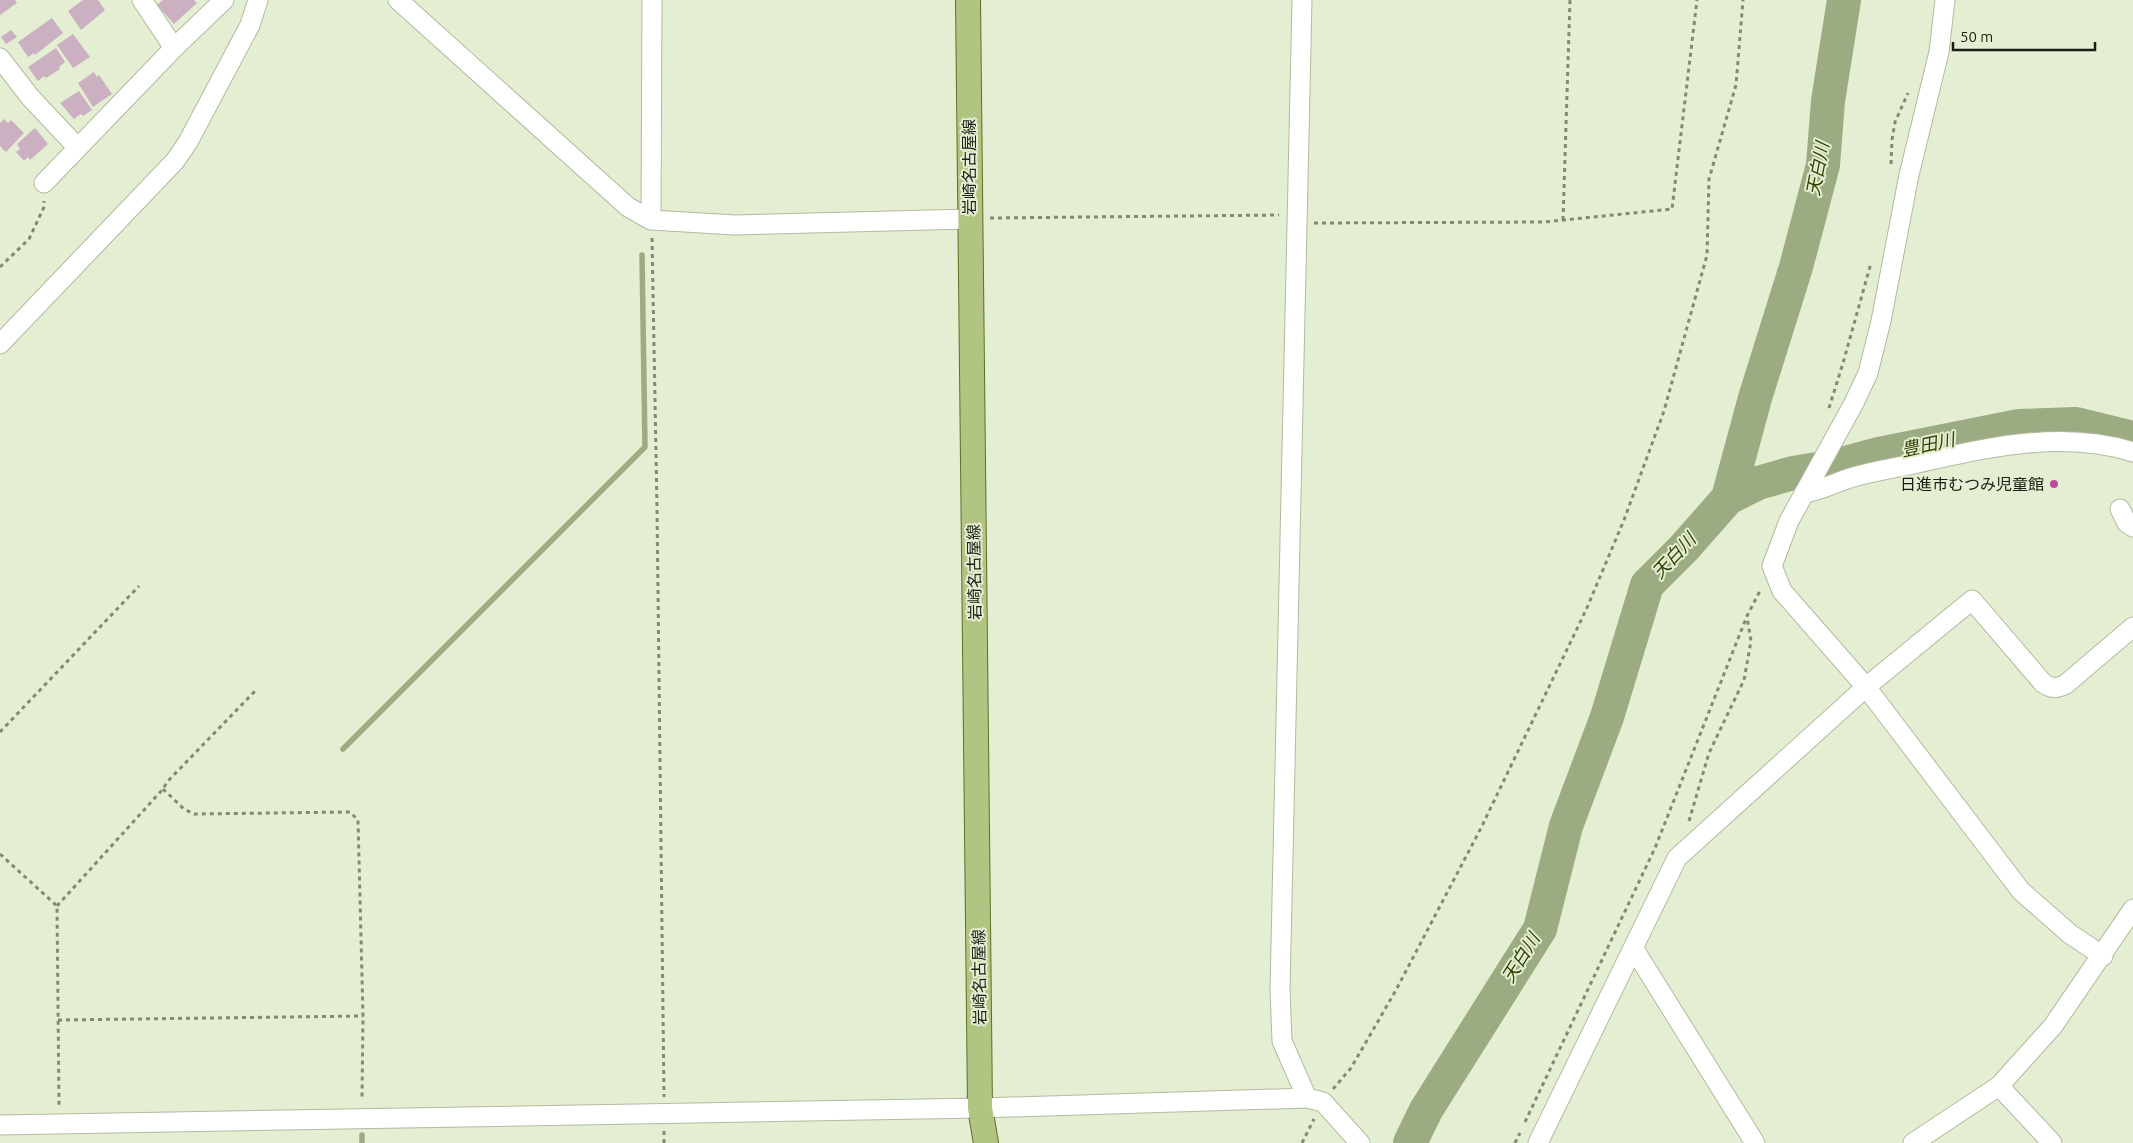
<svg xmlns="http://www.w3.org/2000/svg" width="2133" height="1143" viewBox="0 0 2133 1143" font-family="Ubuntu,'Noto Sans JP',sans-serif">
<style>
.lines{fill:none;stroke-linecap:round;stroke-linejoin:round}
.stream{stroke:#9cab82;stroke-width:5.5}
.river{stroke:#9cab82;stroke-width:34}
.building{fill:#cbb0c2}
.minor-casing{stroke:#b1bba0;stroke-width:21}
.major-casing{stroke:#5c7126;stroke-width:26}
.path{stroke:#828976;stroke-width:3;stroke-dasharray:4 4;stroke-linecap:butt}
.minor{stroke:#fff;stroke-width:19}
.major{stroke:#b2c482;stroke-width:24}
.poi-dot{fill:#bd49a1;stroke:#e3eed2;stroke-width:2}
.labels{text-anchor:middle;stroke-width:4;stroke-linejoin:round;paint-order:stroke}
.street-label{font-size:16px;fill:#1c1f15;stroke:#e3eed2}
.poi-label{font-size:16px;fill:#1c1f15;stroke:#e3eed2;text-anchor:end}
.water-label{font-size:18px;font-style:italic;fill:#324300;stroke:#e3eed2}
</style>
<rect width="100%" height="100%" fill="#e3eed2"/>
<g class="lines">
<path class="stream" d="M343 749 645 447 642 255
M362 1135V1143"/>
<path class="river" d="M1728 498 1758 483 1793 473 1835 466 1879 454 2019 426 2076 424 2133 438
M1410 1143 1426 1110 1540 929 1566 826 1607 717 1647 585 1684 548 1728 498 1755 398 1796 267 1823 165 1828 101 1844 0"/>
</g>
<path class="building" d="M0 0H15L17 3 0 15Z
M83 0H98L105 10 81 30 68 11Z
M163 0H194L197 3 174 24 157 5Z
M52 18 63 33 35 55 34 53 28 57 18 42Z
M11 30 17 37 6 44 1 37Z
M73 34 90 57 73 68 57 45Z
M56 48 65 62 59 67 60 69 46 78 44 76 38 81 28 67Z
M94 72 97 77 99 75 112 94 93 107 78 83Z
M79 91 92 110 83 116 81 114 74 119 60 103Z
M4 119 8 123 11 120 24 133 6 152 0 146V123Z
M35 128 48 144 30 160 28 157 24 161 16 152 20 149 17 144Z"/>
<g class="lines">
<g class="minor-casing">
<path id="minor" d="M142 0 174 48
M398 0 628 207 651 220 735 225 969 219
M1302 0 1280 990 1282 1041 1307 1098
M1945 0 1939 52 1909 175 1881 321 1868 373 1854 403 1789 521 1772 566 1782 591 1866 687 2021 891 2070 934 2103 956
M0 58 30 97 77 147
M44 183 174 48 224 0
M651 220 652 0
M0 344 175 161 188 142 250 25 258 0
M1804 493C1820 491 1832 484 1847 479 1871 471 1897 468 1922 462 1991 447 2063 430 2133 452
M2120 509 2127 523 2133 527
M1634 949 1755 1143
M1999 1086 2052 1143
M0 1125 980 1108 1307 1098 1323 1102 1360 1143
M1538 1143 1677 858 1866 687 1972 600 2043 683C2052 689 2056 689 2066 684L2133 627
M1913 1143 1999 1086 2053 1026 2133 909"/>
</g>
<g class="major-casing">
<path id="major" d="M968 0 980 1108 986 1143"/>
</g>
<path class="path" d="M1891 164 1892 140 1895 122 1908 93
M990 218 1279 215
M1563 220 1570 0
M1314 223 1544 222 1672 209 1697 0
M652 238 657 507 664 1097
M0 267 29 239 44 207V201
M1829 408 1843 363 1871 263
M0 732 139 586
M163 789 184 809 194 814 350 812 358 820 363 1016 362 1100
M1689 821 1709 753 1744 680 1751 641 1747 617
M0 854 57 906 59 1106
M57 906 163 789 167 782 257 689
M58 1020 363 1016
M1333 1089 1351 1068 1396 990 1481 828 1586 610 1624 520 1664 411 1707 255 1709 179 1736 85 1743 0
M1525 1122 1655 848 1747 616 1761 589
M664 1131V1143
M1302 1143 1314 1119
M1515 1143 1520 1133"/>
<use href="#minor" class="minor"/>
<use href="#major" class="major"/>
</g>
<circle class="poi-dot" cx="2054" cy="484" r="5"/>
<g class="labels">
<g class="street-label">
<text transform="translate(969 167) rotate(-90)" y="6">岩崎名古屋線</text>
<text transform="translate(974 572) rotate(-91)" y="6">岩崎名古屋線</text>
<text transform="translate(979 977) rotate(-91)" y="6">岩崎名古屋線</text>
</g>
<g class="poi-label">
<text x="2044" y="490">日進市むつみ児童館</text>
</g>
<g class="water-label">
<text transform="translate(1818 169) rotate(-79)" y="6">天白川</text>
<text transform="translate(1928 445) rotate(-12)" y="6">豊田川</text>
<text transform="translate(1674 556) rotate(-47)" y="6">天白川</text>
<text transform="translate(1521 958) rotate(-58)" y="6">天白川</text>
</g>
</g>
<path d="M1953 42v8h142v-8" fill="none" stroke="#1c1f15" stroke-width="2.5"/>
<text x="1960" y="42" font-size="15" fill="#1c1f15" stroke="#e3eed2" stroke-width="4" paint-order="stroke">50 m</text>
</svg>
